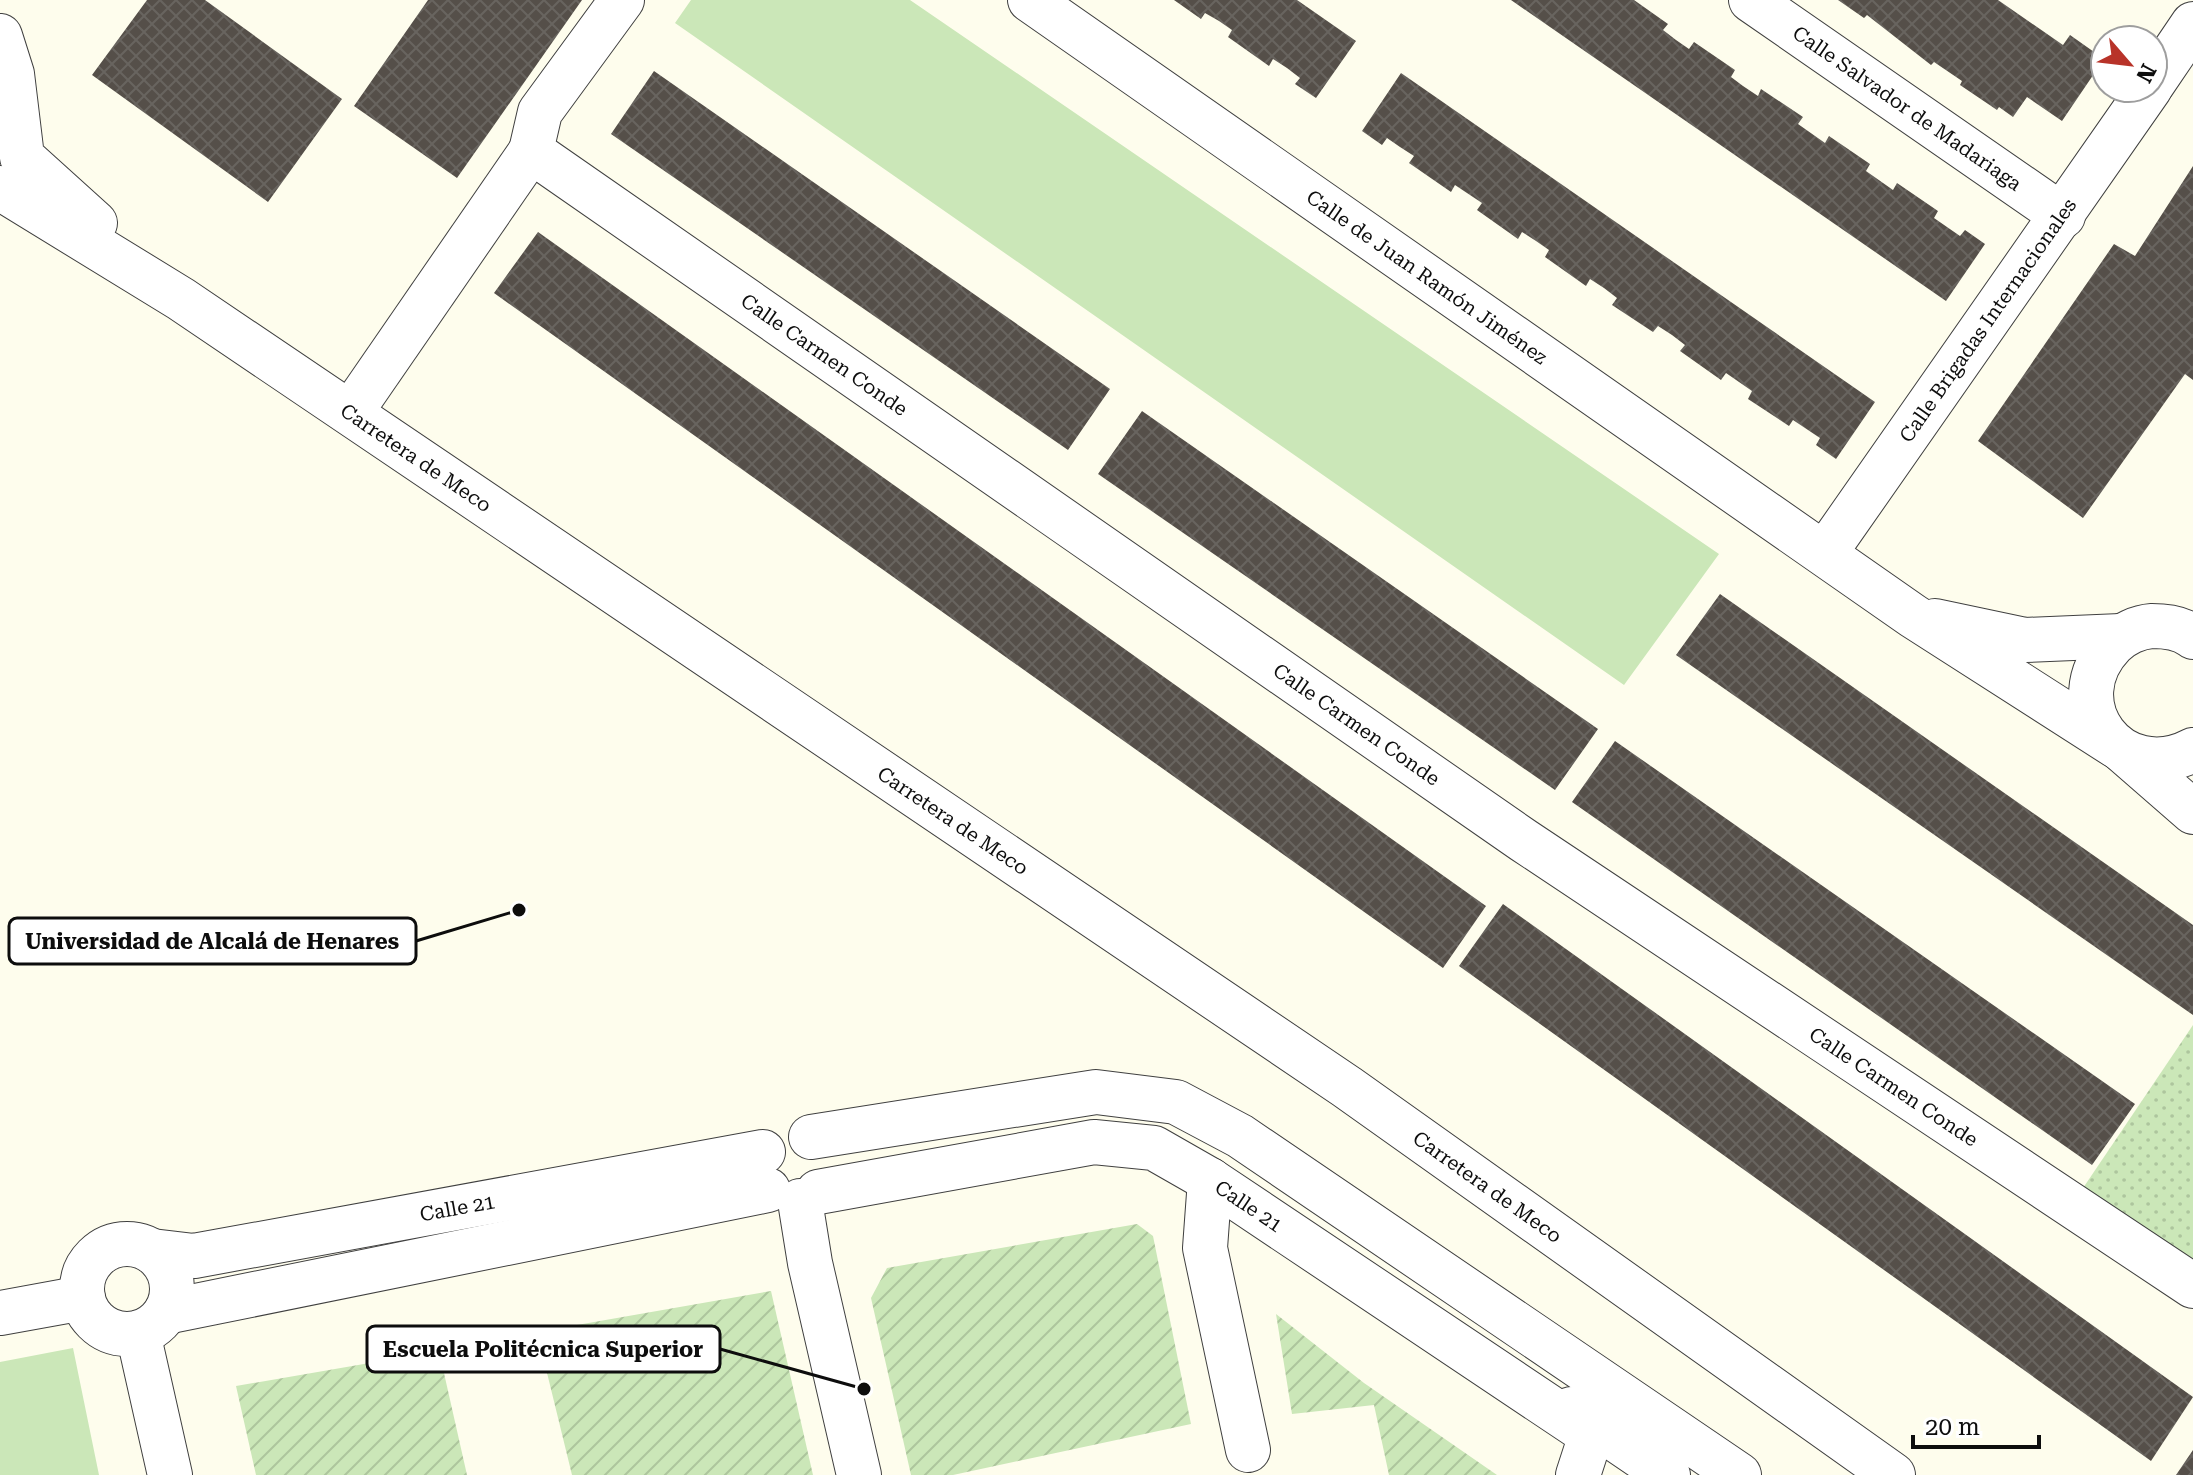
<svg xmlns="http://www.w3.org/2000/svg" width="2193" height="1475" viewBox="0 0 2193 1475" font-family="'Roboto Serif',serif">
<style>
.grass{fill:url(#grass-dots)}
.park{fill:#cbe7b8}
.garden{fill:url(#garden-furrows)}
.building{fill:url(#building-cross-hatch)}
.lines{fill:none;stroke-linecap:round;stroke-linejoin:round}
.minor-casing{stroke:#404040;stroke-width:46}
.minor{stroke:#fff;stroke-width:44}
.labels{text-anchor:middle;stroke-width:8;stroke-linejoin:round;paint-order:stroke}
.street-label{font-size:20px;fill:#0d0d0d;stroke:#fff}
.leader{fill:none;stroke:#0d0d0d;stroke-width:3}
.callout-dot{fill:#0d0d0d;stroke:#fff;stroke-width:3}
.callout{fill:#fff;stroke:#0d0d0d;stroke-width:3}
.callout-label{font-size:22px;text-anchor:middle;font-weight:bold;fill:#0d0d0d}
</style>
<defs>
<pattern id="grass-dots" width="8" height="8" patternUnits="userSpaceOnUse" patternTransform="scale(2)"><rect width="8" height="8" fill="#cbe7b8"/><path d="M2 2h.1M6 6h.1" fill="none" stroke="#adc59d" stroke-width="1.8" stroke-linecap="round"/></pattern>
<pattern id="garden-furrows" width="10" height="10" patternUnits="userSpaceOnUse" patternTransform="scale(2)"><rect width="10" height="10" fill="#cbe7b8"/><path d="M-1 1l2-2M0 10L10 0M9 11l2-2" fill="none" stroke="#adc59d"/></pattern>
<pattern id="building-cross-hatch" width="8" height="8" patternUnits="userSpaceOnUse" patternTransform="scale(2)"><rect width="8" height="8" fill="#554f49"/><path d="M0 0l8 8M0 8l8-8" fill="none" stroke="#68645f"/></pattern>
</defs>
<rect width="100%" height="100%" fill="#fefded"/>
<path class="grass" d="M2193 1025V1269L2079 1194Z"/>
<path class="park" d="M691 0H910L1719 554 1624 685 675 23Z
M73 1348 99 1475H0V1362Z"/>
<path class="garden" d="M1137 1224 1153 1236 1191 1424 953 1475H911L871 1298 887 1268Z
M771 1291 813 1475H572L537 1332Z
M1276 1314 1364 1383 1497 1475H1389L1374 1405 1292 1414Z
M439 1351 467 1475H256L236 1386Z"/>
<path class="building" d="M147 0H205L342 99 268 202 92 75Z
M428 0H582L457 178 354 106Z
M1174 0H1297L1356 41 1316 98 1295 84 1300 78 1287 68 1273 59 1269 66 1228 37 1232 30 1219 21 1205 13 1201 19Z
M1511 0H1634L1668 24 1663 30 1676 40 1689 49 1694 42 1735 70 1731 77 1743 86 1758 96 1761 89 1803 117 1798 124 1825 143 1829 136 1870 164 1866 171 1893 190 1897 183 1938 211 1934 218 1960 236 1965 230 1985 244 1946 301Z
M1838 0H1998L2063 45 2070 35 2104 59 2062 121 2027 97 2013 117 1999 107 1997 110 1960 85 1962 81 1934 62 1931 65 1867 15 1864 18Z
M654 71 1110 389 1068 450 611 134Z
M1401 73 1875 402 1836 459 1816 445 1820 438 1793 420 1789 426 1748 399 1752 391 1726 373 1721 380 1680 351 1685 345 1672 335 1658 326 1653 332 1612 305 1617 298 1604 288 1590 279 1586 286 1545 257 1549 250 1536 241 1522 232 1518 239 1477 210 1482 203 1455 185 1451 192 1409 163 1414 156 1400 147 1387 138 1382 145 1362 131Z
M2193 166V380L2185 374 2083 518 1978 441 2114 244 2135 256Z
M538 232 1486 906 1443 968 494 293Z
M1142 411 1598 729 1555 790 1098 474Z
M1720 594 2193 925V1015L1676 655Z
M1615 741 2135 1104 2092 1165 1572 802Z
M1503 904 2193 1397 2151 1461 1459 966Z
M2193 1450V1475H2176Z"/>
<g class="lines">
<g class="minor-casing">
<g id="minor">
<path id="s1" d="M622 0 540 112 531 151 1523 840 2193 1286"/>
<path id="s2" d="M1030 0 1913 616 2116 746"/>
<path id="s3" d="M1751 0 2063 216"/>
<path d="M0 36 12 74 22 157 95 223"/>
<path d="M2153 83 2193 24"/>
<path id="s4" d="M0 188 181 299 1347 1087 1893 1475"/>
<path d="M351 412 531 151"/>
<path id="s5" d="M1825 553 2150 88"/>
<path d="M1935 621 2025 640 2121 636"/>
<path d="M2193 637C2182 628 2166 626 2152 626 2138 627 2123 634 2113 644 2056 703 2120 788 2193 750"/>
<path d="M2123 751 2193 812"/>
<path d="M811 1137 1096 1092 1176 1102 1240 1136 1739 1475"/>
<path d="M1210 1180 1205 1248 1248 1450"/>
<path id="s6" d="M818 1192 1094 1142 1154 1148 1210 1180 1591 1435 1578 1475"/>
<path d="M800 1201 810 1263 859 1475"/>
<circle cx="127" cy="1289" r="45"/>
<path id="s7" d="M152 1251 194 1256 763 1152"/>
<path d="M166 1312 768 1190"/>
<path d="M0 1313 83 1298"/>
<path d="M138 1333 170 1475"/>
<path d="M1571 1409 1668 1475"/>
</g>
</g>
<use href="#minor" class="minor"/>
</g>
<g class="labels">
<g class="street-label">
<text dy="7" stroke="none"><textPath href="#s3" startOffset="190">Calle Salvador de Madariaga</textPath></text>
<text dy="7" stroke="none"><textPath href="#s2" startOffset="484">Calle de Juan Ramón Jiménez</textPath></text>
<text dy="7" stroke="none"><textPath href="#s5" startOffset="284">Calle Brigadas Internacionales</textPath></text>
<text dy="7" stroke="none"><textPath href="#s1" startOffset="536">Calle Carmen Conde</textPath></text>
<text dy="7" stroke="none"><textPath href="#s4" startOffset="496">Carretera de Meco</textPath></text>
<text dy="7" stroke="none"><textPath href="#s1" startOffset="1184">Calle Carmen Conde</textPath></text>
<text dy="7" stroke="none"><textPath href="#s4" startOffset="1144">Carretera de Meco</textPath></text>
<text dy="7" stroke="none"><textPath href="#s1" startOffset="1832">Calle Carmen Conde</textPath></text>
<text dy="7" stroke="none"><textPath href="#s4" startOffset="1792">Carretera de Meco</textPath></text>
<text dy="7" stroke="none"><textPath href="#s6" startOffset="452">Calle 21</textPath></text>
<text dy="7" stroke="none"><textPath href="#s7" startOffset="310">Calle 21</textPath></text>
</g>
</g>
<path class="leader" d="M519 910L416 941M864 1389L720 1349"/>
<g class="callout-dot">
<circle cx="519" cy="910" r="8"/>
<circle cx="864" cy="1389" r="8"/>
</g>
<g class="callout">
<rect x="9" y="918" width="407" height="46" rx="8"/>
<rect x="367" y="1326" width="353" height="46" rx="8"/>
</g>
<g class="callout-label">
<text x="212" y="949">Universidad de Alcalá de Henares</text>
<text x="543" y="1357">Escuela Politécnica Superior</text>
</g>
<g transform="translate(2129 64) rotate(118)"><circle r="38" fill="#ffffff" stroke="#9e9e9e" stroke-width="2"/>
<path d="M0-6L14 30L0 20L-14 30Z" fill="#b83329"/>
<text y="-12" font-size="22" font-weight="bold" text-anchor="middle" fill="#0d0d0d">N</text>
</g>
<path d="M1913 1435v12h126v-12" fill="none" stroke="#0d0d0d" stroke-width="4"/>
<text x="1925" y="1435" font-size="24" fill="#0d0d0d" stroke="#ffffff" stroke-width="6" paint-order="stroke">20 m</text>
</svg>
